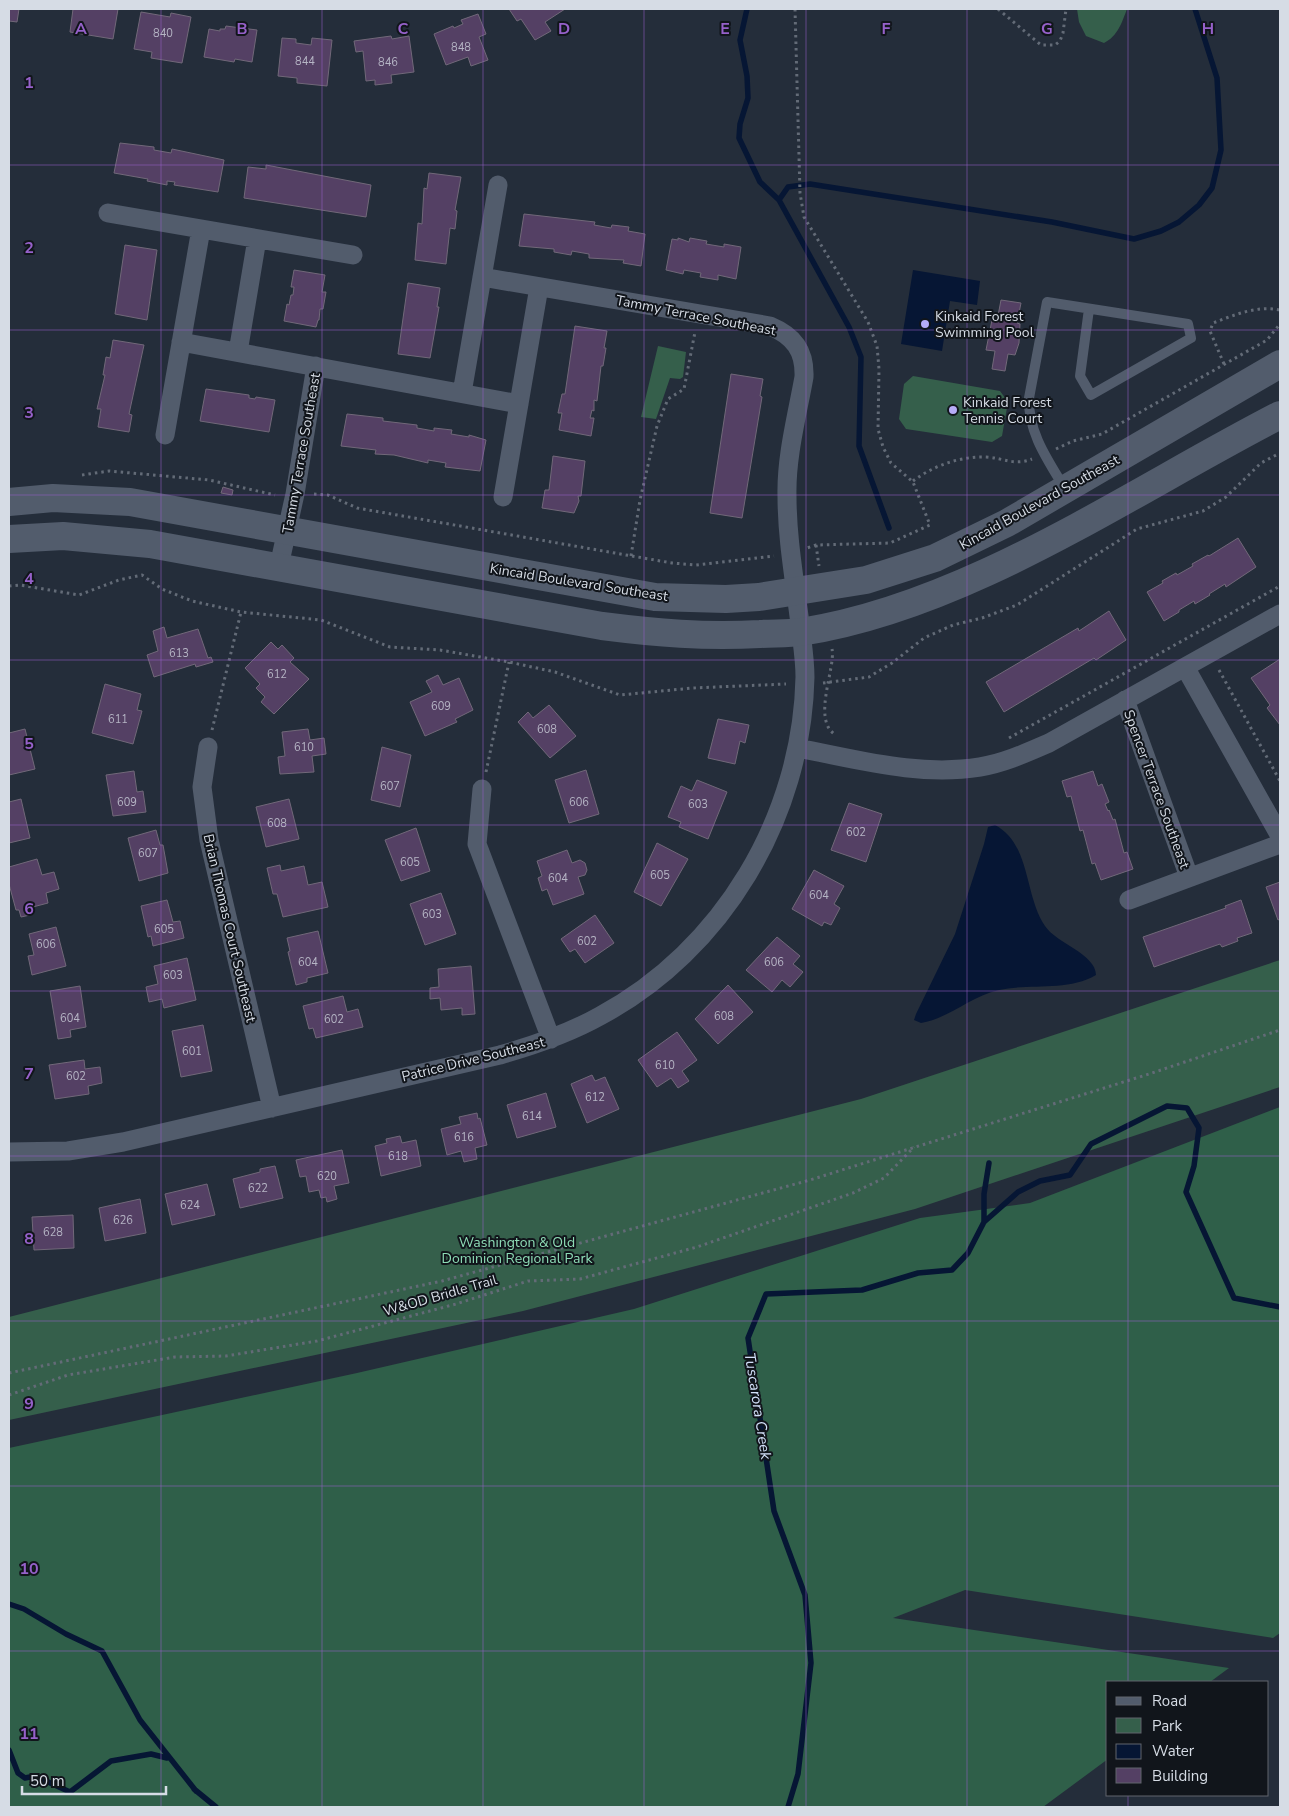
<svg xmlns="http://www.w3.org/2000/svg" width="1289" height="1816" viewBox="0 0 1289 1816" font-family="'Nunito Sans',sans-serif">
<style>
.green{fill:#355f4b}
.forest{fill:#2f5f49}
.water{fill:#061634}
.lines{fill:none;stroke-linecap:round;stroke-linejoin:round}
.stream{stroke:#061634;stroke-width:5.5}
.building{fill:#544064;stroke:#716879}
.path{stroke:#636b77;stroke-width:3;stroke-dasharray:2.5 4;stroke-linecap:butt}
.lane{stroke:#525c6c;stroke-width:10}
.street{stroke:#525c6c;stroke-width:19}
.secondary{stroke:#525c6c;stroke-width:28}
.grid{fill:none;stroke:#9661ca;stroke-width:1;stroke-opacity:0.55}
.poi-dot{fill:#b6acf8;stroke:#11151b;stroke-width:2}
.labels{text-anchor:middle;stroke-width:4;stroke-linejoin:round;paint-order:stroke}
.number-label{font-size:11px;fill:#b6b5c5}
.street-label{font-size:14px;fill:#d6dce5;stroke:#11151b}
.poi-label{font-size:14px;fill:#d6dce5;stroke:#11151b;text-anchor:start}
.park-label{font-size:14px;fill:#8edcb6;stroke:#11151b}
.water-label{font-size:15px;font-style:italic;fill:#d2e0f9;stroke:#11151b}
.grid-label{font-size:16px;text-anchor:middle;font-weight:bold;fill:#9661ca;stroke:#11151b;stroke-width:4;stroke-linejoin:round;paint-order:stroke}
</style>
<rect width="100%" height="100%" fill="#242d3a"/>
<path class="green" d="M1077 9H1127C1122 22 1118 36 1104 43L1086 36 1079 22Z
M658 346 686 352 683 377 680 379 670 378 656 419 641 417Z
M913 376 1000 391 1008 402 1002 436 992 442 906 429 899 419 904 384Z
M1280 960V1087L915 1209 523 1311 9 1420V1317L861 1099Z"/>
<path class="forest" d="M1280 1107V1633L1273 1638 965 1590 893 1618 1229 1668 1210 1682H1108V1759L1043 1807H9V1448L357 1373 634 1309 920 1218 1030 1203Z"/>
<path class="water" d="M913 270 980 281 977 305 950 301 942 351 901 344Z
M995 825C1031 844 1024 895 1045 926 1056 943 1096 954 1096 975 1067 992 1030 983 999 990 971 996 950 1018 921 1023L914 1020 916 1014 955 934 984 844 988 827Z"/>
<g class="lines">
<path class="stream" d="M747 9 740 40 747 76 748 98 740 124 739 138 760 182 779 200 849 327 861 357 859 446 889 528
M779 200 788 187 810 184 1052 222 1134 239 1161 231 1179 222 1199 205 1212 188 1221 150 1217 78 1195 9
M984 1222V1194L989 1163
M9 1604 24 1609 66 1634 102 1651 140 1720 196 1791
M9 1750 18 1773 25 1778 35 1776 70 1792 111 1761 151 1754 167 1758
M194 1789 216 1807
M788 1807 798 1774 811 1663 805 1595 774 1511 748 1338 766 1294 862 1290 918 1273 952 1270 968 1253 984 1222 1018 1192 1040 1181 1070 1175 1091 1144 1167 1106 1187 1108 1199 1128 1194 1166 1186 1192 1234 1298 1280 1307"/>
</g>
<path class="building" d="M9 9H19L17 22 9 21Z
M73 9H118L113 39 70 32Z
M509 9H565L545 22 551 31 535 40 521 19 517 21Z
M141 12 170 17 171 13 191 17 182 63 151 58 152 52 134 49Z
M478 14 486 34 479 37 488 60 471 66 468 57 446 65 434 34 453 26 454 28 463 24 461 20Z
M226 26 257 30 252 62 235 59 234 62 204 57 209 29 220 31V29H225Z
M391 36 392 39 409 36 414 72 391 75 392 83 375 85V80L366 81 363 51 356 52 354 41Z
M282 38 296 39V43L311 45 312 38 332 40 327 86 297 83V78L278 76Z
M120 143 154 147V150L171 153 172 149 224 160 218 192 174 185 175 182 167 181V185L147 181 148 179 114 173Z
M266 165 371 185 366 217 244 198 248 167 266 169Z
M429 173 461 177 455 210 457 211 455 229 450 228 446 264 415 260 418 223 422 224 424 188 427 189Z
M524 214 595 222 594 225 611 228 612 225 629 227 628 231 645 234 641 266 623 263 624 260 589 258V254L572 251 571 255 554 252V249L519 246Z
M678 238 689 242 690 238 707 241 706 244 724 247V244L741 247 736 279 718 275V280L700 277 701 273 684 270 683 274 666 270 672 239 678 240Z
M125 245 157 250 147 320 115 314Z
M294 270 325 275 322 292H326L323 309H320L319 320H318L316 327 284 321 287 304 289 305 291 295H293L294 287H291Z
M408 283 440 288 437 307H439L430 358 398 354Z
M1001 300 1021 303 1017 323 1020 324 1019 343 1015 355 1008 354 1005 371 992 369 995 351 986 350 992 320 997 321Z
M575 326 607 331 604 348H606L603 366H601L597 401 594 400V411L592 410 590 418H594L591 436 559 430 562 413H558L562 394H565Z
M113 340 144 345 129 414 132 415 129 432 98 427 101 409H97L105 375H103L106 357 110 358Z
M731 374 763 379 760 396 762 397 742 518 710 513Z
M206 389 249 395V398L255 399 256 397 275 400 269 432 200 421Z
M347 414 383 418V421L417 425V428L434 431V428L452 430 451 434 469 437V435L486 440 480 471 445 467 446 463 428 460V463L394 455 375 454 376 450 341 446Z
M553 456 585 461 581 496H578L579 501 574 513 542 508 545 490H549Z
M223 487 233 490 232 495 221 493Z
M1238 538 1256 567 1226 587 1225 584 1209 594 1210 595 1195 604 1194 601 1179 610V612L1164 621 1147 592 1163 583 1162 581 1176 573 1177 575 1193 566 1192 564 1208 555 1209 556Z
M1109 611 1126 640 1096 660 1094 658 1004 712 986 682 1078 628 1079 631Z
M164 627 167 638 198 629 208 658 211 657 213 662 196 667 195 664 154 677 147 655 158 651 153 631Z
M271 642 278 649 282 645 294 658 290 662 309 679 274 714 261 702 265 697 256 688 260 684 245 668Z
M1280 659V725L1267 708 1270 705 1251 678Z
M438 675 443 685 459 678 473 710 455 719 457 722 425 736 410 702 432 692 426 681Z
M105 684 141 694 137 710 142 711 133 744 92 733Z
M549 705 576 736 550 758 518 722 528 712 533 718Z
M718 719 749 725 745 743 740 741 735 764 708 758Z
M25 729 35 769 9 775V733Z
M308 729 310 740 324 738 326 754 312 756 314 772 280 774 278 757 285 756 282 732Z
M382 747 411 755 400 807 371 800Z
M586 770 599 814 569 823 555 780Z
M134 771 137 792 143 791 146 812 113 816 106 775Z
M1093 771 1098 786 1102 784 1109 802 1105 804 1108 811 1109 810 1113 820 1115 819 1124 853 1127 852 1133 869 1101 880 1095 863 1092 864 1083 830 1080 831 1071 796 1067 797 1062 781Z
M697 780 727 792 708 839 679 827 681 822 668 817 681 786 692 791Z
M21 799 30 838 9 843V802Z
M289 799 299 839 266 847 256 807Z
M849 803 882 814 866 862 831 850Z
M416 828 430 871 401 881 385 840Z
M156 830 160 845H163L168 873 139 881 128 838Z
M657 843 688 859 661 906 634 892Z
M567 850 572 863 580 860 585 863 587 870 585 875 578 877 584 894 553 905 547 889 542 891 538 878 542 876 537 861Z
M37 859 42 875 54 872 59 889 46 893 48 903 29 908 30 915 21 917 19 910H16L9 884V867Z
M280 865 281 871 304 866 308 885 322 882 328 907 283 917 277 894H273L267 868Z
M814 870 844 886 834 904 840 908 831 925 824 922 822 926 792 909Z
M1280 882V919L1278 920 1266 887Z
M441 893 456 934 425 945 410 904Z
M167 900 173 922 180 921 184 938 153 946 151 936 148 937 141 906Z
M1241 900 1252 933 1237 938 1238 941 1222 947 1220 944 1154 967 1143 937 1226 908 1225 906Z
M595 915 614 943 585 963 575 949 570 952 561 939Z
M56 927 66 966 32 975 28 956 34 955 29 934Z
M318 931 328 973 307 978V982L296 985 288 952 290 951 287 938Z
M777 937 800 956 793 964 803 972 790 987 782 980 772 992 746 970Z
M187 958 196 1000 164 1008 162 999 149 1002 146 987 158 984 154 966Z
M471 966 475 1014 462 1015V1008L441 1010 440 998 430 999V988L439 987 438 969Z
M728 985 753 1012 718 1044 695 1019Z
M80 986 86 1027 70 1030 71 1037 58 1039 50 991Z
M343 996 347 1012 358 1009 363 1027 316 1038 313 1028 309 1029 303 1006Z
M203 1025 212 1071 181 1077 172 1031Z
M677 1032 697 1060 682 1071 689 1081 678 1088 671 1078 657 1087 638 1060Z
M84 1060 85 1069 100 1067 102 1083 88 1086 89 1094 55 1099 49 1065Z
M592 1075 595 1081 605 1077 619 1109 587 1123 571 1084Z
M546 1093 556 1127 517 1138 507 1105Z
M477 1113 478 1119 480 1118 487 1145 475 1148 477 1159 464 1162 461 1151 447 1155 441 1129 461 1124 459 1117Z
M400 1136 402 1143 416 1140 421 1166 381 1176 375 1146 387 1143 386 1139Z
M342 1150 349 1183 334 1186 337 1199 327 1202 326 1197 321 1198 319 1190 309 1192 306 1176 300 1177 296 1160Z
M275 1166 283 1198 240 1208 233 1179 260 1172V1169Z
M207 1184 215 1215 172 1225 165 1194Z
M140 1199 146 1233 105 1241 99 1208Z
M73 1215 74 1248 34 1250 32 1217Z"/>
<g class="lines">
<path class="path" d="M795 9 800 193 804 217 868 322 877 346 879 369 878 429 883 447 891 463 913 482 930 525 890 543 816 545 807 548
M998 9 1041 45H1055L1060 41 1063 33 1066 9
M1224 364 1210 331 1213 323C1234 315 1258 305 1280 310
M1056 449 1073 441 1102 434 1267 340 1280 324
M82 475 109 471 209 480 275 495
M913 481C933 466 960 456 986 457 1004 458 1014 466 1032 459
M314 494 328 495 357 508 672 563 696 565 774 556
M816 545 819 566
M631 556 640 500 657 426 668 399 684 389 695 332
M9 586 20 585 79 595 119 580 142 575 162 589 192 601 241 612 321 620 390 647 440 650 509 662 555 672 620 695 693 688 786 684
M832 649C836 668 811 721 836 735
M1219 670 1280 781
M823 683 869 677 892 663 924 638 953 625 982 618 1017 605 1137 529 1203 511 1226 497 1261 463 1280 453
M212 730 241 612
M1009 738 1280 586
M486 772 509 662
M9 1373 442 1281 810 1180 1149 1074 1280 1030
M9 1395 68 1375 175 1357 226 1356 317 1341 456 1304 528 1281 580 1279 697 1247 853 1193 884 1178 914 1147"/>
<path class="lane" d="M1064 487C1047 459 1028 432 1029 398L1047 302 1188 324 1191 338 1091 395 1080 376 1089 309"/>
<path class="street" d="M108 213 353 255
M181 342 519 404
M238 352 257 239
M462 393 498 185
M165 435 201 229
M503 497 539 287
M279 566 295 494 316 366
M1185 667 1280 836
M1125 700 1189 877
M208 747 202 787 209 840 272 1108
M797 748C857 759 918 777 980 767 1004 763 1026 753 1049 743L1280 614
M482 789 477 844 551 1039
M1129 900 1280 844
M9 1152 68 1151 123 1142 500 1055C535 1045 568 1034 600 1016 723 950 802 817 805 677 805 659 802 642 800 624 795 582 787 539 787 496 786 457 797 416 804 377 805 351 794 336 770 326L482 277"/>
<path class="secondary" d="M9 502 53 498 130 502 655 597 726 599 759 597 866 580 935 558 1007 523 1280 364
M9 539 63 536 150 544 602 626C657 633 704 637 760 634 773 633 788 634 801 632 969 606 1130 492 1280 415"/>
</g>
<path class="grid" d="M161 9V1807M322 9V1807M483 9V1807M644 9V1807M806 9V1807M967 9V1807M1128 9V1682M9 165H1280M9 330H1280M9 495H1280M9 660H1280M9 825H1280M9 991H1280M9 1156H1280M9 1321H1280M9 1486H1280M9 1651H1280M1128 1795V1807"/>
<g class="poi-dot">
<circle cx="925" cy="324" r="5"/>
<circle cx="953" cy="410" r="5"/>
</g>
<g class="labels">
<g class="number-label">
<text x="163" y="37">840</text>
<text x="461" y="51">848</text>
<text x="305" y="65">844</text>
<text x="388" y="66">846</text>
<text x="179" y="657">613</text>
<text x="277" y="678">612</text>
<text x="441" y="710">609</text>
<text x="118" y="723">611</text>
<text x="547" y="733">608</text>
<text x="304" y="751">610</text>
<text x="390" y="790">607</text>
<text x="127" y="806">609</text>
<text x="579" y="806">606</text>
<text x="698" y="808">603</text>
<text x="277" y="827">608</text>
<text x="856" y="836">602</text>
<text x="148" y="857">607</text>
<text x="410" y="866">605</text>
<text x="660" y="879">605</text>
<text x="558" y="882">604</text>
<text x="819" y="899">604</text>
<text x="432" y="918">603</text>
<text x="164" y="933">605</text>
<text x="587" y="945">602</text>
<text x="46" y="948">606</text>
<text x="308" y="966">604</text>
<text x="774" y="966">606</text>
<text x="173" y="979">603</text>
<text x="724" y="1020">608</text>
<text x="70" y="1022">604</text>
<text x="334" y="1023">602</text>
<text x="192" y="1055">601</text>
<text x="665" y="1069">610</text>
<text x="76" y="1080">602</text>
<text x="595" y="1101">612</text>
<text x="532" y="1120">614</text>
<text x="464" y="1141">616</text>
<text x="398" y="1160">618</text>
<text x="327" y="1180">620</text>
<text x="258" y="1192">622</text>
<text x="190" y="1209">624</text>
<text x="123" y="1224">626</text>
<text x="53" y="1236">628</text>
</g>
<g class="street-label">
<text transform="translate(696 315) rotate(11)" y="5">Tammy Terrace Southeast</text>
<text transform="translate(301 453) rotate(-80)" y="5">Tammy Terrace Southeast</text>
<text transform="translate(1039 502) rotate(-29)" y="5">Kincaid Boulevard Southeast</text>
<text transform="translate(579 582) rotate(9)" y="5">Kincaid Boulevard Southeast</text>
<text transform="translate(1157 789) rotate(70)" y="5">Spencer Terrace Southeast</text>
<text transform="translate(230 928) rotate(77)" y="5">Brian Thomas Court Southeast</text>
<text transform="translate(473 1059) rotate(-14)" y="5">Patrice Drive Southeast</text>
<text transform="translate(440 1295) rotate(-16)" y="5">W&amp;OD Bridle Trail</text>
</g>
<g class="poi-label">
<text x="935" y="321">Kinkaid Forest<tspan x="935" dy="16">Swimming Pool</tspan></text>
<text x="963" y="407">Kinkaid Forest<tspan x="963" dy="16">Tennis Court</tspan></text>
</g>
<g class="park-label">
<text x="517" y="1247">Washington &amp; Old<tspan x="517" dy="16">Dominion Regional Park</tspan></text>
</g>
<g class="water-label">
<text transform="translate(758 1406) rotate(81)" y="5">Tuscarora Creek</text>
</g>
</g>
<g class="grid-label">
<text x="81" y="34">A</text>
<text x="242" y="34">B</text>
<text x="403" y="34">C</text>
<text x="564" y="34">D</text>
<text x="725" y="34">E</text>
<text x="886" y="34">F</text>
<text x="1047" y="34">G</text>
<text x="1208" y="34">H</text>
<text x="29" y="88">1</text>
<text x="29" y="253">2</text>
<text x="29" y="418">3</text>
<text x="29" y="584">4</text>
<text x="29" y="749">5</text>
<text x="29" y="914">6</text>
<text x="29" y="1079">7</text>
<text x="29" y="1244">8</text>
<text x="29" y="1409">9</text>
<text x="29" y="1574">10</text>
<text x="29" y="1739">11</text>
</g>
<rect width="1289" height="1816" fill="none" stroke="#d6dce5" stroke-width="20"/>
<rect x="1106" y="1681" width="162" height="115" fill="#11151b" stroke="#60656c"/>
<rect x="1116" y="1697" width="25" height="8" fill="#525c6c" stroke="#60656c"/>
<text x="1152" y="1706" font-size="15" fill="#d6dce5">Road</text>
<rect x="1116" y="1718" width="25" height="15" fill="#355f4b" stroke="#60656c"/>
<text x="1152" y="1731" font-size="15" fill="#d6dce5">Park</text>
<rect x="1116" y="1744" width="25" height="15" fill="#061634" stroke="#60656c"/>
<text x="1152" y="1756" font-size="15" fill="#d6dce5">Water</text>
<rect x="1116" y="1768" width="25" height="15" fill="#544064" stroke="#60656c"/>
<text x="1152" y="1781" font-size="15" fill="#d6dce5">Building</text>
<path d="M22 1786v8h144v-8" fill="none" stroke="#d6dce5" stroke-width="2.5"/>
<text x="30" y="1786" font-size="15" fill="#d6dce5" stroke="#11151b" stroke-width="4" paint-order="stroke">50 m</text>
</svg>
